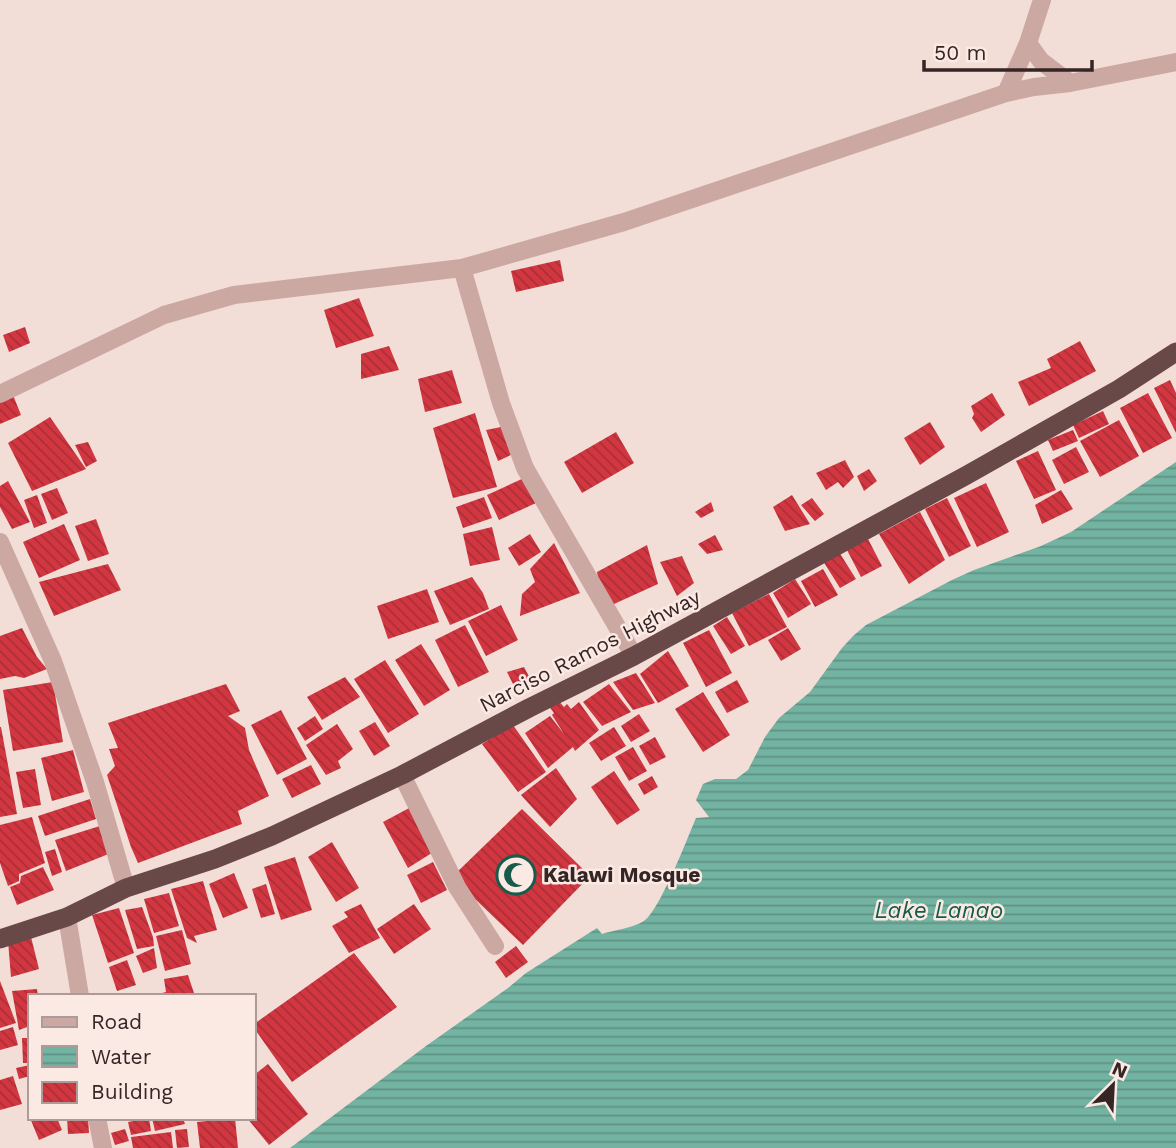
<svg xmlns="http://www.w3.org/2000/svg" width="1176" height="1148" viewBox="0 0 1176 1148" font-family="'Work Sans',sans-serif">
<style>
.water{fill:url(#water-rules)}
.building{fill:url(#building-back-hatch)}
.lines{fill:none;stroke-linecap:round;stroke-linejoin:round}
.minor{stroke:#cca8a2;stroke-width:18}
.trunk{stroke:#694848;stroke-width:19}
.labels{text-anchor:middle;stroke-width:5;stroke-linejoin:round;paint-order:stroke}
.street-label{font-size:21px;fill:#362525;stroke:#fbe9e4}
.poi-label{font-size:21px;font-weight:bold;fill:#362525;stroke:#fbe9e4;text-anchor:start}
.water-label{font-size:23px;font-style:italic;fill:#175c4b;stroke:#fbe9e4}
</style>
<defs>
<pattern id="water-rules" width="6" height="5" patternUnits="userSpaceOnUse" patternTransform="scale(1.75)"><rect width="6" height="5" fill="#73b3a2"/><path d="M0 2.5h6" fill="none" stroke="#5f9184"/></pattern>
<pattern id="building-back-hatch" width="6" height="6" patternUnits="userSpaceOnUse" patternTransform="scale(1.75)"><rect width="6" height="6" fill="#d23741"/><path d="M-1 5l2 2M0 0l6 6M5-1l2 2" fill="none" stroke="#ab2e36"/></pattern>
</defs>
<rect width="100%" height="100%" fill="#f3ddd7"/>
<path class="water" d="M1176 462V1148H290L426 1046 508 988 526 973 597 928 602 934C615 930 632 928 644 921 660 910 687 839 696 818L709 817 696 800 703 784 715 779H736L748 770 765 737 779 718 810 692 842 648 853 636 866 625 952 580 974 570 1041 546 1071 532Z"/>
<path class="building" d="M560 260 564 281 516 292 511 271Z
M359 298 374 336 336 348 324 310Z
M25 327 30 343 9 352 3 335Z
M1080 341 1096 371 1029 406 1018 382 1051 368 1047 359Z
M389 346 399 370 361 379V354Z
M452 370 462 403 425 412 418 379Z
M1170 380 1176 393V433L1154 388Z
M992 393 1005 415 981 432 972 418 974 414 971 406Z
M1148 393 1172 438 1143 453 1120 408Z
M13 395 21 415 0 424V401Z
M1103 411 1109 424 1079 438 1073 425Z
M475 413 497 487 453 498 433 428Z
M50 417 86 469 32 491 8 443Z
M1119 420 1139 456 1100 477 1080 441Z
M930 422 945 447 920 465 904 438Z
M501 427 513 454 498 461 486 430Z
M1073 430 1078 441 1053 451 1048 440Z
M616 432 634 463 582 493 564 462Z
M88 442 97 461 86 467 75 445Z
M1076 447 1089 472 1064 484 1052 460Z
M1038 451 1056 490 1034 499 1016 461Z
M845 460 854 477 843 488 838 482 826 490 816 473Z
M869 469 877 481 864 491 857 476Z
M524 478 536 503 499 520 487 495Z
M8 481 30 522 12 529 0 507V486Z
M986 483 1009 532 977 547 954 498Z
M57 488 68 513 52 520 41 494Z
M1061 490 1073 509 1042 524 1035 505Z
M37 495 47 523 34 528 24 500Z
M792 495 810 524 785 531 773 507Z
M484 497 492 518 463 528 456 507Z
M812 498 824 514 815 521 801 505Z
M947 498 971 546 949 557 925 509Z
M711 502 714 511 701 518 695 512Z
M920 512 945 560 909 584 879 534Z
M96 519 109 554 88 561 75 526Z
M64 524 80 560 39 578 23 542Z
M492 527 500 560 470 566 463 534Z
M530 534 541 552 519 566 508 548Z
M715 535 723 550 707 554 698 544Z
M868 539 882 566 861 577 847 550Z
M554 543 580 593 520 616 522 594 535 582 530 569Z
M647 545 658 584 603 609 597 572Z
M839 552 856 579 840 588 823 561Z
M682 556 694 583 677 596 660 562Z
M108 564 121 590 54 616 39 582Z
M823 569 838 595 815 607 801 581Z
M472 577 483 593 489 609 450 625 434 591Z
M795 579 811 604 788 618 773 593Z
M427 589 439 622 388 639 377 606Z
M769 594 787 627 749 646 732 613Z
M501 605 518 640 486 656 468 621Z
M727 617 745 646 731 654 713 626Z
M465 625 489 672 458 687 435 640Z
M22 628 37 657 47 669 24 678 15 676 0 679V636Z
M788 628 801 649 781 661 768 640Z
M709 630 732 673 706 687 683 643Z
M421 644 450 690 424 706 395 660Z
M668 651 689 686 658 703 640 674Z
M385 660 419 714 388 733 354 679Z
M524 667 533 684 515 688 507 672Z
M636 673 655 703 633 710 613 682Z
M345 677 360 697 322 720 307 697Z
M737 680 749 702 727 713 715 692Z
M53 682 63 742 13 751 3 690Z
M226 684 240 711 228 716 245 728 249 750 269 796 238 811 242 824 138 863 131 847 107 775 115 766 109 749 118 748 108 723Z
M609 684 631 712 602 726 583 702Z
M703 692 730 735 703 752 675 709Z
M557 699 564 707 567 704 571 709 579 702 599 730 575 751 573 747 548 768 525 733 550 716 564 734 552 715 554 713 548 705Z
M281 710 307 759 277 775 251 725Z
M639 714 650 731 631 742 621 726Z
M315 716 323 729 305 741 297 728Z
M375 722 390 746 374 756 359 731Z
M337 724 353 749 338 761 341 768 326 775 306 745Z
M513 725 546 772 518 792 482 744Z
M0 727H1L17 814 0 817Z
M614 727 626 746 601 761 589 743Z
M655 737 666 757 650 765 639 746Z
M633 747 647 771 629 781 615 757Z
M73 750 84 792 52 801 41 758Z
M311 765 321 784 292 798 282 779Z
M556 768 577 799 550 827 521 795Z
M35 769 41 805 23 808 16 772Z
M614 771 640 810 617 825 591 787Z
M652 776 658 787 644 795 638 784Z
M90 799 96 819 45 836 38 816Z
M411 807 435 851 408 868 383 822Z
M522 809 590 876 523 945 452 877Z
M32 817 45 863 19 874V881L8 886 0 863V825Z
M103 825 111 853 66 871 55 840Z
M332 842 359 888 336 902 308 857Z
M55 849 62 872 52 876 45 852Z
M295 857 312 910 281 920 264 867Z
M433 862 447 890 421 903 407 875Z
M43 867 54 890 17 905 10 887 20 883 21 876Z
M234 873 248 908 223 918 209 884Z
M203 881 217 930 194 936 197 943 187 938 171 889Z
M266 884 275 914 261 918 252 889Z
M169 893 179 926 154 933 144 899Z
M361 904 380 938 349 953 332 926 348 917 344 912Z
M414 904 431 929 394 954 377 929Z
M142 907 153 937 154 946 137 949 125 910Z
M119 908 134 953 108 963 92 915Z
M182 930 191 964 165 971 156 936Z
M31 937 39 969 11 977 8 941Z
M516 946 528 962 506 978 495 962Z
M154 948 157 968 143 973 136 956Z
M354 953 397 1007 292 1082 254 1028V1024Z
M127 960 136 985 117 991 109 967Z
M188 975 195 996H163L162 993 166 992 164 979Z
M0 981 16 1023 0 1028Z
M37 989 38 996H30V1026L19 1030 12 991Z
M13 1027 18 1045 0 1050V1031Z
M22 1038H30V1063H23Z
M268 1064 308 1114 269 1145 247 1118H254V1075Z
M30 1065V1076L19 1079 16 1068Z
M13 1076 22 1104 0 1110V1080Z
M30 1118H57L62 1130 39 1140Z
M67 1118H88L89 1133 68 1134Z
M149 1118 151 1131 131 1135 128 1122Z
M152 1118H183L185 1124 155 1131Z
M235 1118 238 1148H200L197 1122Z
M125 1129 129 1141 115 1145 111 1133Z
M187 1129 189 1147 177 1148 175 1130Z
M171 1132 173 1148H133L131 1137Z"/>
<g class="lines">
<path class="minor" d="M1028 43 1041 61 1070 83
M1006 93 1028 43 1042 0
M0 394 164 315 234 295 462 268
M0 542 53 661 95 782 126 888
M634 656 525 468 501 403 462 268 624 222 1006 93 1034 87 1070 83 1176 62
M402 775 457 887 495 946
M67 917 80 996
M97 1118 103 1148"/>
<path class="trunk" d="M0 939 67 917 126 888 215 859 272 836 402 775 529 708 634 656 967 475 1119 389 1176 352"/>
</g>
<defs>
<g id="mosque-ring" transform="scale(2.0125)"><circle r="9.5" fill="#fbe9e4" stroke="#175c4b" stroke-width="1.5"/><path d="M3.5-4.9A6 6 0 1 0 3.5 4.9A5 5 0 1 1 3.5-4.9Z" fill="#175c4b"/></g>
</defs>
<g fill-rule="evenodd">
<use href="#mosque-ring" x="516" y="875"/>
</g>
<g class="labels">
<g class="street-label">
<text transform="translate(590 651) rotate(-27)" y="7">Narciso Ramos Highway</text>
</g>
<g class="poi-label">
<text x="543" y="882">Kalawi Mosque</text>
</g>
<g class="water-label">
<text x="939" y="918">Lake Lanao</text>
</g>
</g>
<rect x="28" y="994" width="228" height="126" fill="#fbe9e4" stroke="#ac9b98" stroke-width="2"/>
<rect x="42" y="1017" width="35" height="10" fill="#cca8a2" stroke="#ac9b98" stroke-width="2"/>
<text x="91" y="1029" font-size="21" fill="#362525">Road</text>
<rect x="42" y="1046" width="35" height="21" fill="url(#water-rules)" stroke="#ac9b98" stroke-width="2"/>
<text x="91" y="1064" font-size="21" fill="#362525">Water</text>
<rect x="42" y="1082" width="35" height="21" fill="url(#building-back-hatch)" stroke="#ac9b98" stroke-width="2"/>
<text x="91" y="1099" font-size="21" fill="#362525">Building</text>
<g transform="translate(1113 1085) rotate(24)" stroke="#fbe9e4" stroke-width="5" paint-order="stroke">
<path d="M0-5L12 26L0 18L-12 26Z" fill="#362525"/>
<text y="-10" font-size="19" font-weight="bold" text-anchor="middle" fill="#362525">N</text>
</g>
<path d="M924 60v10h168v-10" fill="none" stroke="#362525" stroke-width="3.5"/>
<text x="934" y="60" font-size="21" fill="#362525" stroke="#fbe9e4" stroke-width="5" paint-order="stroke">50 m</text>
</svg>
